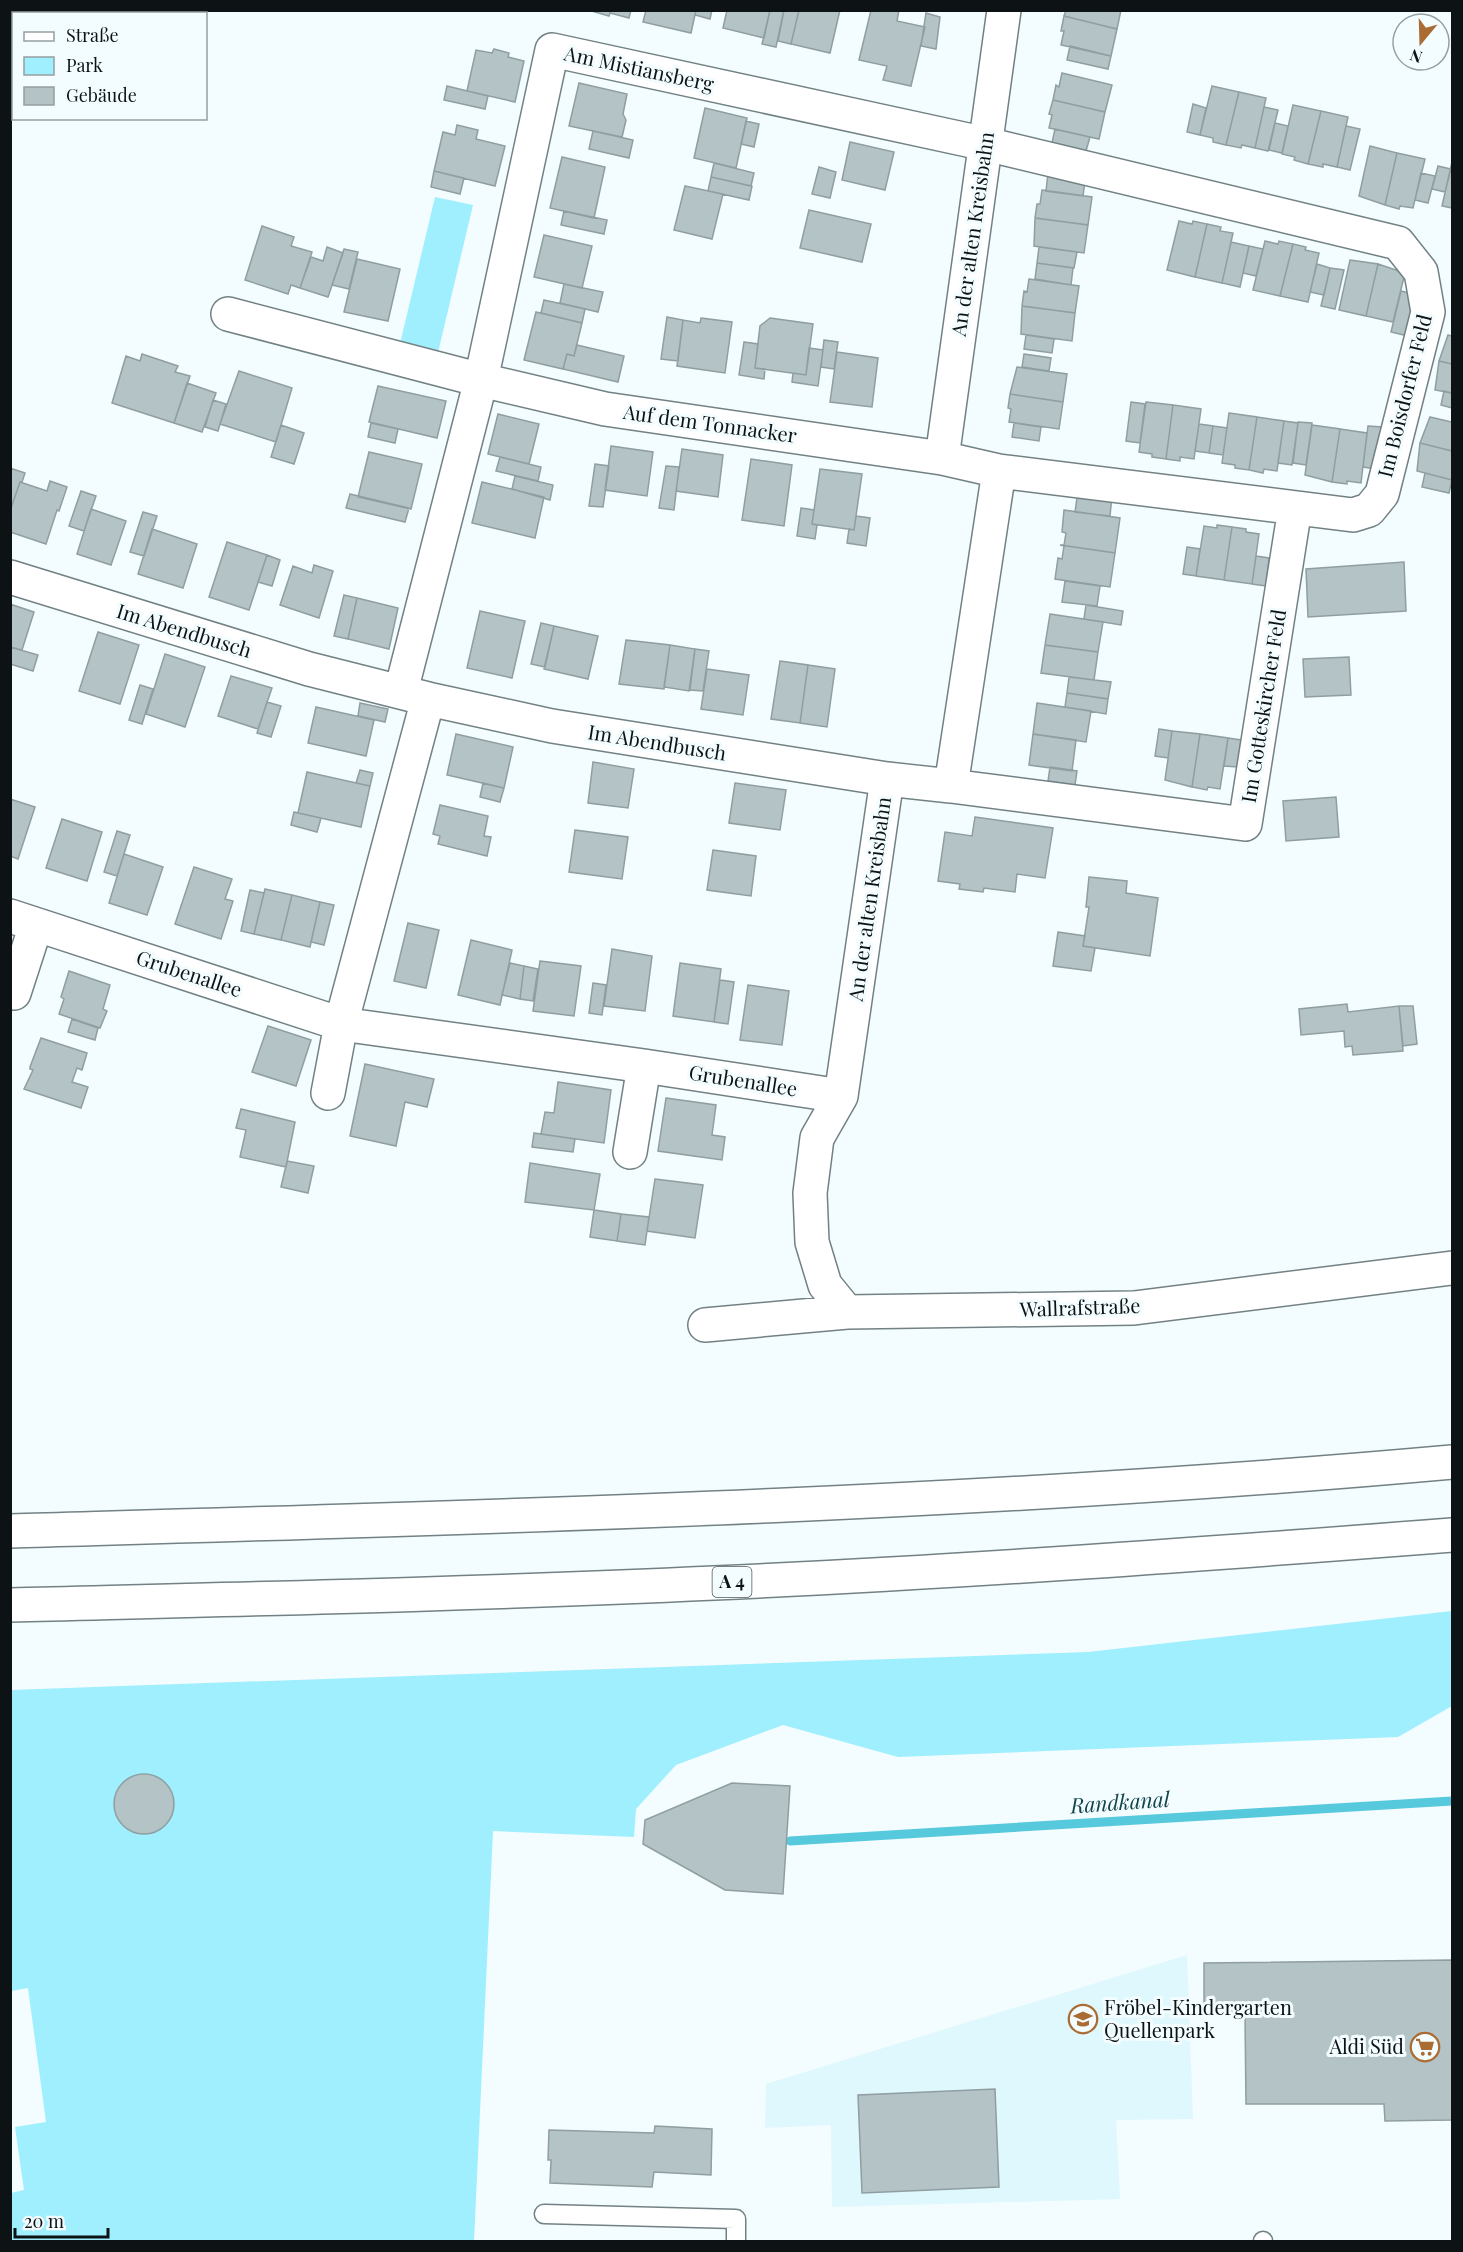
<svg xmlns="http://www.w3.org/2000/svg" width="1463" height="2252" viewBox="0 0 1463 2252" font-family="'Playfair Display',serif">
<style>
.built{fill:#dff8fd}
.green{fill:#9feffe}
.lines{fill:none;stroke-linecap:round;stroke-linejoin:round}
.stream{stroke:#57c9dd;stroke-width:9}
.building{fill:#b3c3c6;stroke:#8f9ea1;stroke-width:1.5}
.lane-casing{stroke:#728184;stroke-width:21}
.street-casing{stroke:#728184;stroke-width:36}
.highway-casing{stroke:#728184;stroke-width:36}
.lane{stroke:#fff;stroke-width:18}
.street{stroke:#fff;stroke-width:33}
.highway{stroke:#fff;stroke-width:33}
.labels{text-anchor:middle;stroke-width:6;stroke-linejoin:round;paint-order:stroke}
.shield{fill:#f3fcfe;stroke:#52595a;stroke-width:1.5}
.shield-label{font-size:18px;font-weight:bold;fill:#0d1314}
.street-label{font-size:20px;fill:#0d1314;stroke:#f3fcfe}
.poi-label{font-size:20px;fill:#0d1314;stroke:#f3fcfe;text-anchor:start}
.water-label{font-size:21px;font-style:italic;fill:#11444d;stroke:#f3fcfe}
</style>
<rect width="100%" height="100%" fill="#f3fcfe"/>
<path class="built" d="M1187 1955 1193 2119 1116 2120 1120 2199 832 2207 831 2125 765 2128 766 2084Z"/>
<path class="green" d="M435 197 473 205 436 361 398 352Z
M1452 1611V1706L1398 1737 898 1757 783 1725 676 1765 636 1809 634 1837 493 1831 474 2241H11V2193L24 2190 15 2127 46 2122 28 1988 11 1991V1690L1088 1652Z"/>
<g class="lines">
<path class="stream" d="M790 1841 1452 1801"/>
</g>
<path class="building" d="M588 10H611L609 16Z
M611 10H631L629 18 610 13Z
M646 10H696L691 33 643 22Z
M696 10H712L710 19 695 15Z
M727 10H770L764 38 723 28Z
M770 10H784L776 47 762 44Z
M784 10H799L791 44 778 41Z
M799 10H840L830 53 791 44Z
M871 10H899L897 21 925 27 911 86 883 80 887 66 859 60Z
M1066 10H1121L1117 29 1064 16Z
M926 13 940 17 936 49 921 46Z
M1064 16 1117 29 1111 56 1061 45 1064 31H1061Z
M1070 46 1111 56 1108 69 1067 60Z
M494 49 509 53 508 57 524 61 515 102 467 91 476 50 492 53Z
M1062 73 1112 85 1105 112 1053 100 1056 85 1059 87Z
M579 83 627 94 623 114 626 120 622 137 569 126Z
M447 86 488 96 485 109 444 100Z
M1212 86 1239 92 1226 145 1213 142V138L1200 135Z
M1239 92 1266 98 1255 148 1242 145 1241 148 1226 145Z
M1053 100 1105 112 1099 139 1049 128 1052 115 1049 114Z
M1193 104 1206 108 1200 135 1187 132Z
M1293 105 1321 111 1308 164 1294 160 1295 157 1282 154Z
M1264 107 1278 110 1268 151 1255 148Z
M705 108 747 118 736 168 694 158Z
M1321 111 1348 117 1337 167 1323 164V167L1308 164Z
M746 121 759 124 754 147 741 144Z
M1275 123 1288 126 1282 153 1269 150Z
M457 125 478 130 476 139 505 146 495 186 434 171 443 132 455 135Z
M1346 126 1360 129 1350 170 1337 167Z
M1055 129 1090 137 1086 151 1052 143Z
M593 131 633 140 629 158 589 149Z
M850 142 894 152 885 190 842 180Z
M1370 146 1397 153 1385 205 1359 196Z
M1397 153 1425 159 1413 208 1400 206 1399 209 1385 205Z
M562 157 605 167 594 218 550 208Z
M1452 162V208L1442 206Z
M714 163 754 173 751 186 711 177Z
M1438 166 1451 169 1445 192 1432 189Z
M819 167 836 172 830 198 812 194Z
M434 171 464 178 460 194 431 187Z
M1048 173 1085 181 1083 196 1046 191Z
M1421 173 1435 176 1428 203 1415 200Z
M711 177 752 186 749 200 708 191Z
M685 186 723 194 712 239 674 230Z
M1042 190 1092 197 1088 225 1035 218 1037 204H1040Z
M809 210 871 224 862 262 800 248Z
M564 211 607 220 604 234 561 225Z
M1035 218 1088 225 1084 253 1034 246Z
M1179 221 1192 224 1193 221 1207 224 1195 277 1167 270Z
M1207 224 1221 227 1220 231 1233 233 1222 283 1195 277Z
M262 226 294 237 291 246 312 252 300 288 291 285 288 294 245 280Z
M544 235 592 246 582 288 534 277Z
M1265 241 1278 244 1279 241 1293 244 1280 296 1253 290Z
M1231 242 1249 246 1240 287 1222 283Z
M1293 244 1306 247 1305 250 1319 253 1308 302 1280 296Z
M1249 246 1263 249 1256 276 1243 273Z
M327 247 343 253 328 297 300 288 311 257 323 261Z
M1039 247 1077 252 1074 268 1037 263Z
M344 249 358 252 349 289 332 285Z
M357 259 400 269 388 321 344 312Z
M1350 260 1378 264 1366 316 1339 310Z
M1037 263 1073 268 1071 285 1035 279Z
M1317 264 1330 268 1324 295 1310 292Z
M1378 264 1405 273 1393 322 1366 316Z
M1330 268 1344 270 1335 309 1321 306Z
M1029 279 1079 286 1075 313 1022 306 1024 291 1027 292Z
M564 284 603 292 598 312 560 303Z
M1401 291 1418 295 1408 336 1391 332Z
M544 300 585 309 582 323 541 313Z
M1022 306 1075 313 1072 341 1021 334Z
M536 312 582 323 574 356 567 354 563 369 524 360Z
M667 317 683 320 678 361 661 359Z
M701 318 732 322 725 373 677 366 683 320 700 323Z
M770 318 813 324 806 375 755 368 760 326Z
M1026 335 1054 339 1052 353 1024 349Z
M1448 335 1452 336V364L1439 361Z
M824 340 838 342 834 369 821 367Z
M744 342 758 344 755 368 765 369 764 379 739 375Z
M577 345 624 356 618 382 563 369 567 354 574 356Z
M809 348 823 350 818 386 792 382 793 373 806 375Z
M837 352 878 358 872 407 830 402Z
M142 354 178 366 175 372 190 376 174 423 112 403 126 356 140 361Z
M1024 354 1051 358 1049 371 1022 367Z
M1439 361 1452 364V393L1435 390Z
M1017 367 1067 374 1063 402 1010 394Z
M239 371 292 388 276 442 220 424Z
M187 383 216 393 202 432 174 423Z
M378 386 446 401 437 438 369 422Z
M1444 391 1452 393V408L1441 405Z
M1010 394 1063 402 1059 429 1009 422 1011 409 1008 408Z
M213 400 226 404 218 431 205 427Z
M1131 402 1145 404 1140 443 1126 441Z
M1146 402 1173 405 1166 459 1152 457V454L1139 452Z
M1173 405 1201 409 1194 459 1180 457V461L1166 459Z
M1229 413 1257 417 1249 470 1235 468V465L1222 463Z
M498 414 539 424 529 464 488 454Z
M1257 417 1284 421 1277 471 1264 469 1263 473 1249 470Z
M1430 417 1452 422V451L1420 443Z
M1284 421 1298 423 1292 465 1278 463Z
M1298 422 1312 423 1306 465 1293 463Z
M371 423 398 429 395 443 368 437Z
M1014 423 1041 427 1039 441 1012 437Z
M1199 424 1213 426 1209 453 1195 451Z
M281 425 304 433 294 464 271 457Z
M1312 425 1340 429 1332 482 1305 475Z
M1213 426 1227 428 1223 455 1209 453Z
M1368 426 1382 427 1376 469 1363 467Z
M1340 429 1367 433 1361 483 1347 481V484L1332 482Z
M1420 443 1452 451V480L1417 471Z
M611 446 653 452 647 496 605 490Z
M682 449 723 455 718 497 676 491Z
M369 452 422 464 411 509 358 497Z
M500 457 541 467 538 481 496 471Z
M751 459 792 465 784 526 742 520Z
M595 464 609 466 603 507 589 506Z
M666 466 679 467 674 510 659 508Z
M10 468 25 473 22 482H20L10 511Z
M820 469 862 474 854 530 812 524Z
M1425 473 1452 480 1449 493 1422 487Z
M515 476 553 485 550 500 512 489Z
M50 481 67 487 59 511 57 510 46 544 10 532V511L20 482 47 491Z
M482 482 544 497 535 538 472 523Z
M81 491 96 496 84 531 69 526Z
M1078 491 1112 496 1110 516 1075 512Z
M350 494 409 508 405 522 346 508Z
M801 508 814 510 812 524 817 525 815 539 797 536Z
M91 509 126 521 111 565 77 554Z
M1064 510 1120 518 1115 553 1060 545H1064L1066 533 1062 532Z
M143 512 157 516 144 556 130 552Z
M856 516 870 518 866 546 847 543 849 529 854 530Z
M1217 525 1232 527 1224 580 1196 576 1204 526 1217 528Z
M1232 527 1246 529V532L1259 534 1252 584 1224 580Z
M152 529 197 544 183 588 138 574Z
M227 542 267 555 249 610 209 597Z
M1060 545 1115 553 1110 587 1055 579 1058 558 1062 559 1064 546Z
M1187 547 1200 549 1196 576 1183 574Z
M267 555 280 560 272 586 258 582Z
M1256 556 1269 558 1266 586 1252 584Z
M1404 562 1406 611 1308 617 1306 569Z
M314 565 333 571 319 618 280 605 293 566 312 573Z
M1065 581 1100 586 1097 606 1062 602Z
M344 595 357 598 348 639 334 636Z
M357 598 398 608 389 649 348 639Z
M10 604 34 612 22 650 10 647Z
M1086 605 1123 611 1121 625 1084 619Z
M480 611 525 621 512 678 467 668Z
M1050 614 1103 622 1098 652 1045 645Z
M541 623 554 626 545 667 531 664Z
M554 626 598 636 588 679 544 669Z
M98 632 139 645 120 704 79 691Z
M626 640 670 645 664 689 619 684Z
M670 645 695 649 689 691 664 687Z
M1045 645 1098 652 1094 680 1041 673Z
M10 647 38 655 33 671 10 664Z
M695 649 709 651 703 691 690 690Z
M165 654 205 667 185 727 146 714Z
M1349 657 1351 695 1305 697 1303 659Z
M780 661 808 665 800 723 771 719Z
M808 665 835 669 827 727 800 723Z
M707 669 749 675 743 715 701 709Z
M231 676 272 688 258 729 218 716Z
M1069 677 1111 682 1108 699 1067 693Z
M140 685 153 689 142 724 129 720Z
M1067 693 1108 699 1106 714 1065 707Z
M267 702 281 706 271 737 257 733Z
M360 703 388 709 385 722 358 716Z
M1037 703 1091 711 1086 742 1033 734Z
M316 707 374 720 366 756 308 743Z
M1159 729 1172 731 1168 758 1155 756Z
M1172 731 1200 734 1192 787 1165 780Z
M456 734 513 747 504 788 447 775Z
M1033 734 1076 740 1072 771 1029 765Z
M1200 734 1228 738 1220 789 1208 787 1207 790 1192 787Z
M1228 738 1241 740 1238 767 1224 766Z
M593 762 634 769 628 808 588 803Z
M1050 767 1077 771 1075 785 1048 781Z
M360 770 373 773 370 786 356 783Z
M307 772 370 786 361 827 298 813Z
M483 783 504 788 500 802 480 797Z
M735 783 786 790 780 830 729 823Z
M1336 797 1339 837 1286 841 1283 801Z
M10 799 35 807 18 859 10 856Z
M440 805 488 816 484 836 491 837 487 856 438 844 440 836 433 834Z
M294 812 321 818 317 832 291 825Z
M975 817 1053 828 1045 878 1017 874 1015 892 984 888 983 892 959 889 960 884 938 881 945 832 972 836Z
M62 819 102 832 87 881 46 868Z
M575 830 628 837 622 879 569 872Z
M117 831 130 835 117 876 104 872Z
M713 850 756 856 751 896 707 890Z
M124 854 163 867 147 915 109 903Z
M194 867 232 879 225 899 233 901 221 939 175 924Z
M1089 877 1127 881 1126 893 1158 898 1150 956 1083 946 1089 907H1086Z
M265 889 292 895 281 940 254 934Z
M250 890 264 893 254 934 241 931Z
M292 895 320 902 310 947 281 940Z
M320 902 334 905 324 945 311 942Z
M408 923 439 930 426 988 394 981Z
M1058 932 1085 936 1083 946 1095 948 1091 971 1053 966Z
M471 940 512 950 500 1005 458 995Z
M612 949 652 956 645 1011 604 1006Z
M540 961 581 966 574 1016 533 1011Z
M510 963 524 966 520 999 502 995Z
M680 963 721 969 714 1022 673 1016Z
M524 966 538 969 533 1001 520 999Z
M69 971 110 985 103 1009 107 1011 100 1028 59 1014 64 999 61 997Z
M720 980 734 982 728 1024 714 1022Z
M593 983 606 985 602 1015 589 1013Z
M748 985 789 991 782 1045 740 1040Z
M1347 1004 1348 1012 1399 1006 1403 1051 1353 1055 1352 1046 1345 1047 1344 1031 1301 1035 1299 1009Z
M1399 1006H1413L1417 1044 1403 1046Z
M72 1019 98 1028 95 1040 68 1032Z
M268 1026 311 1040 296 1086 252 1072Z
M41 1038 87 1053 82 1070 77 1068 72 1082 88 1087 81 1108 24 1089 33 1070 30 1069V1067Z
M365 1064 434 1079 427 1107 405 1102 396 1146 350 1136Z
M558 1082 611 1090 604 1143 541 1134 545 1112 554 1113Z
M666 1098 716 1105 712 1135 725 1137 722 1160 658 1151Z
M241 1109 295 1122 286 1167 240 1157 246 1130 236 1128Z
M534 1133 575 1139 573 1152 532 1147Z
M287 1161 314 1166 308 1193 281 1187Z
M530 1163 600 1174 594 1210 525 1202Z
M655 1179 703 1185 695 1238 647 1231Z
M594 1210 621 1214 617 1241 590 1237Z
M621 1214 649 1217 645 1245 617 1241Z
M114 1804a30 30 0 1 1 60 0a30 30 0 1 1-60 0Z
M732 1783 790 1786 783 1894 725 1890 643 1844 645 1820Z
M1452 1960V2120L1385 2121 1384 2104H1246L1245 2015H1204V1963Z
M995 2089 999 2187 862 2193 858 2095Z
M655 2126 712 2129 711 2175 654 2172 652 2187 550 2183 551 2160H548L549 2130 654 2133Z"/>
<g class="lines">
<g class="lane-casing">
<path id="lane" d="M544 2214 736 2219V2242
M1263 2241V2242"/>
</g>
<g class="street-casing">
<path id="street" d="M228 314 481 380 605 409 942 458 999 471 1353 515 1369 510 1382 494 1428 312 1421 272 1398 243 986 144 552 50 481 380 401 691
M942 458 1004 10
M10 577 309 669 428 699 552 726 887 779 951 786 999 471
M951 786 1245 824 1295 508
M10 916 341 1024 644 1066 841 1096
M14 993 36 925
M328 1093 341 1024 428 699
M630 1152 644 1066
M847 1312 825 1285 812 1242 810 1193 817 1138 841 1096 887 779
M705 1325 847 1312 1134 1308 1452 1268"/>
</g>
<g class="highway-casing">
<path id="highway" d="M10 1531C492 1517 973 1505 1452 1462
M10 1605C245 1599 480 1594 714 1583 960 1572 1206 1554 1452 1535"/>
</g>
<use href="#lane" class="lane"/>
<use href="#street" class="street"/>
<use href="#highway" class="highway"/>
</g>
<defs>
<g id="school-ring" transform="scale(1.5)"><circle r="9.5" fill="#f3fcfe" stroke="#ab6c33" stroke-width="1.5"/><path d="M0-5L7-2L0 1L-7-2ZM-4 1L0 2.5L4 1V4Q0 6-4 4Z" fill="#ab6c33"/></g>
<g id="supermarket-ring" transform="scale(1.5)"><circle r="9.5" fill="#f3fcfe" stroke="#ab6c33" stroke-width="1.5"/><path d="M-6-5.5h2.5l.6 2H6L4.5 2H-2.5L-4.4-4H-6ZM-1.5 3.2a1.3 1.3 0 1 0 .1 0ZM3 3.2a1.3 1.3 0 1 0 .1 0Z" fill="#ab6c33"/></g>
</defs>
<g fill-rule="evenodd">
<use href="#school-ring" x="1083" y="2019"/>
<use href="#supermarket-ring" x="1425" y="2047"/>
</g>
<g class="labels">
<rect class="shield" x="712.5" y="1567" width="39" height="30" rx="4.5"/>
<g class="shield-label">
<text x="732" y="1588">A 4</text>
</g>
<g class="street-label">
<text transform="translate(639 69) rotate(12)" y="7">Am Mistiansberg</text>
<text transform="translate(973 234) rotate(-82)" y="7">An der alten Kreisbahn</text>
<text transform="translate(1405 396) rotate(-76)" y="7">Im Boisdorfer Feld</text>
<text transform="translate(710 424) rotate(8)" y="7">Auf dem Tonnacker</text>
<text transform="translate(184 631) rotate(17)" y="7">Im Abendbusch</text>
<text transform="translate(1264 706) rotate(-81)" y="7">Im Gotteskircher Feld</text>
<text transform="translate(657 743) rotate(9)" y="7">Im Abendbusch</text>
<text transform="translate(870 899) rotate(-82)" y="7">An der alten Kreisbahn</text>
<text transform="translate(189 974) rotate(18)" y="7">Grubenallee</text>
<text transform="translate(743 1081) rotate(9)" y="7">Grubenallee</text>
<text transform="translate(1080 1308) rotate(-2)" y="7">Wallrafstraße</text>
</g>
<g class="poi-label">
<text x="1104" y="2015">Fröbel-Kindergarten<tspan x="1104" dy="23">Quellenpark</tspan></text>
<text x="1404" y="2054" text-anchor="end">Aldi Süd</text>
</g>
<g class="water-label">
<text transform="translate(1120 1803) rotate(-4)" y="7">Randkanal</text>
</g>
</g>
<rect width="1463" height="2252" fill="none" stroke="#0d1314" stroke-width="24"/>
<rect x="12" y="12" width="195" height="108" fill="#f3fcfe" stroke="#979fa0" stroke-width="1.5"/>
<rect x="24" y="32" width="30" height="9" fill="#ffffff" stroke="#979fa0" stroke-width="1.5"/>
<text x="66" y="42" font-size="18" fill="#0d1314">Straße</text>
<rect x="24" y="57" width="30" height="18" fill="#9feffe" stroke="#979fa0" stroke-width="1.5"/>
<text x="66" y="72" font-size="18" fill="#0d1314">Park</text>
<rect x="24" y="87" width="30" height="18" fill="#b3c3c6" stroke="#979fa0" stroke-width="1.5"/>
<text x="66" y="102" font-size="18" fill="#0d1314">Gebäude</text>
<g transform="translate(1421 42) rotate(199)"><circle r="28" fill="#f3fcfe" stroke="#979fa0" stroke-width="1.5"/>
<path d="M0-4.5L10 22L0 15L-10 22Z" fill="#ab6c33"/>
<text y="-9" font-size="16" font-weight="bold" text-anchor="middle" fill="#0d1314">N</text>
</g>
<path d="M15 2228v9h93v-9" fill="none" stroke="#0d1314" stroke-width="3"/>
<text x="24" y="2228" font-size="18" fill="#0d1314" stroke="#f3fcfe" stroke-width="4.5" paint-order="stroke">20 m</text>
</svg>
